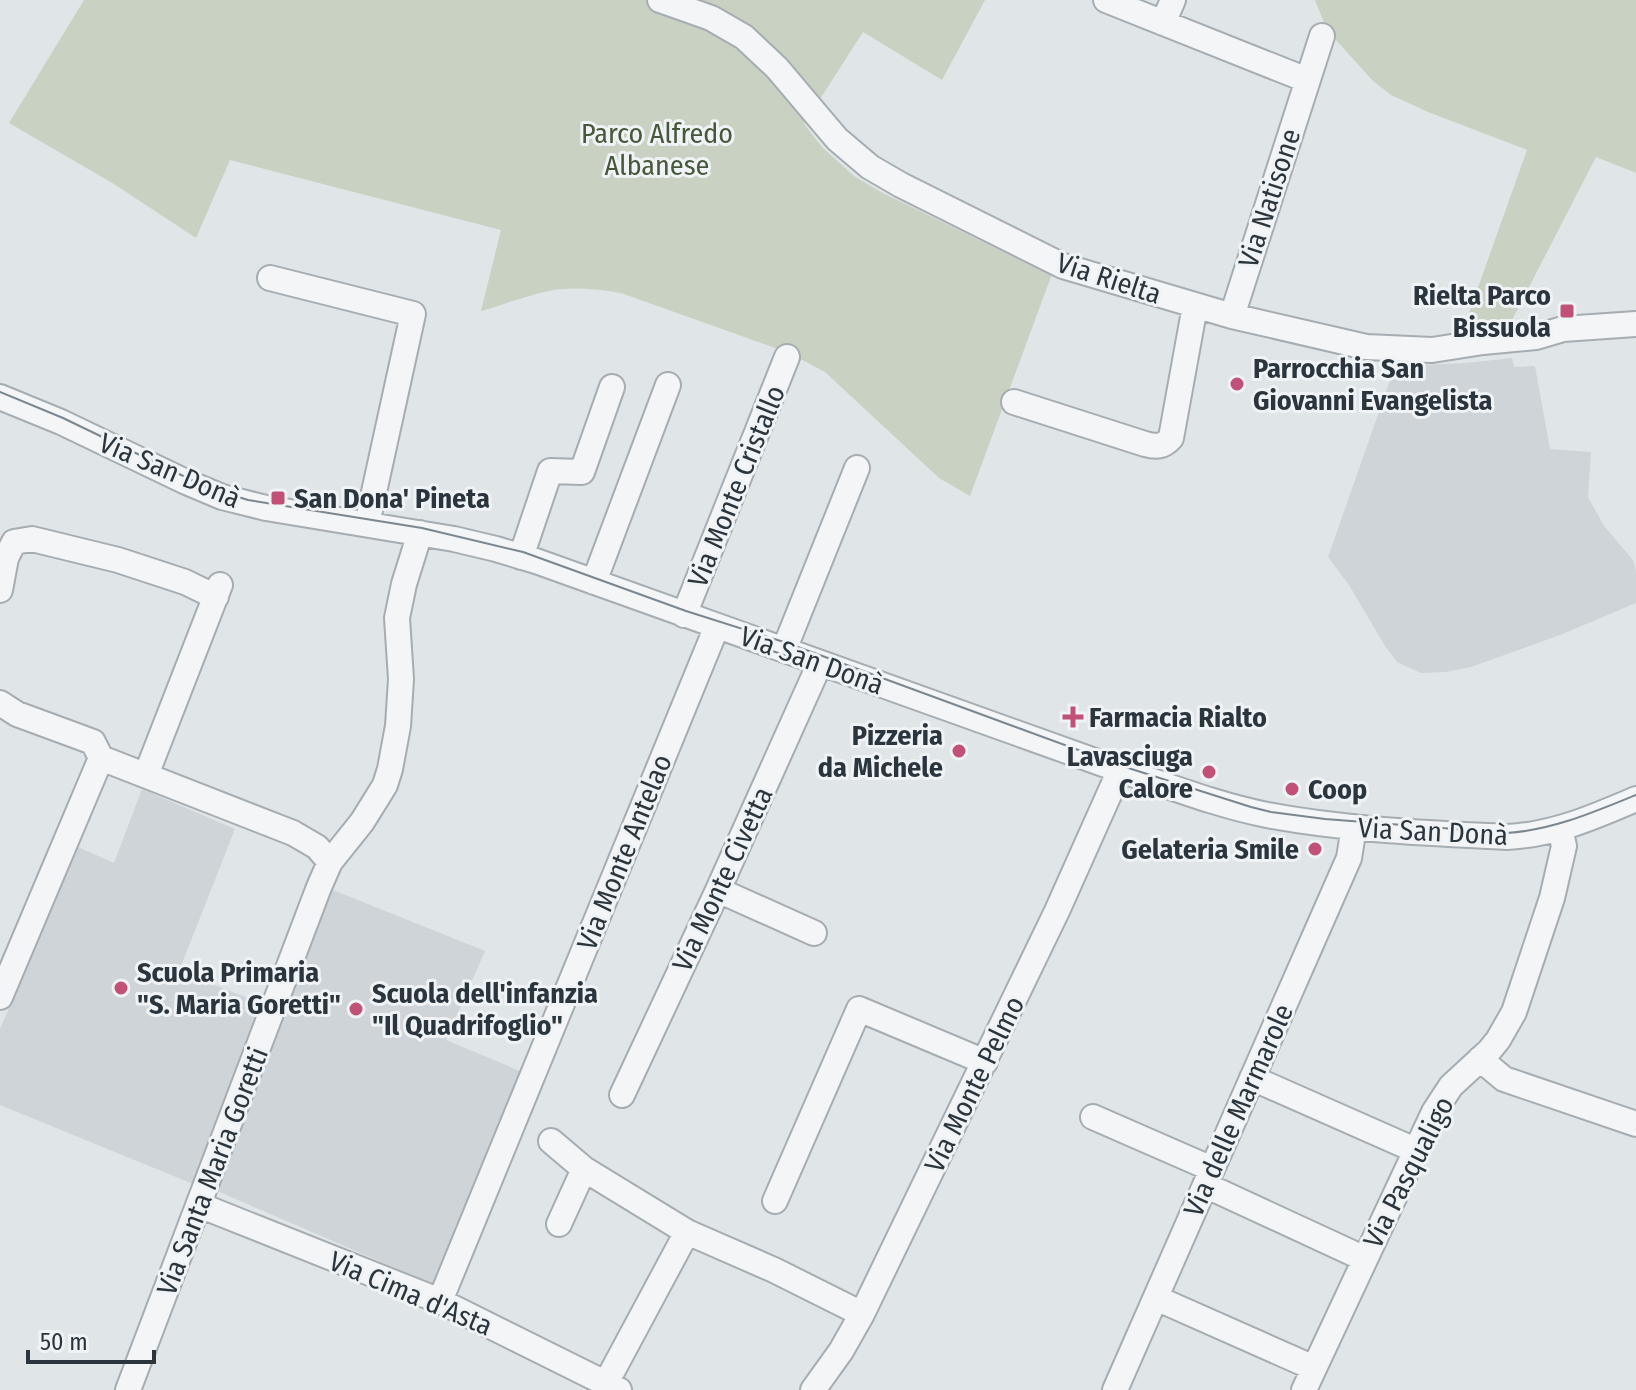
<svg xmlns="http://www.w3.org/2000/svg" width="1636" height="1390" viewBox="0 0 1636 1390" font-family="'Fira Sans Condensed',sans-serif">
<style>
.built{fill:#cfd4d9}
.green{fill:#c9d1c2}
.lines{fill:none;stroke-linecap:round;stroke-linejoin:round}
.minor-casing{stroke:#a6adb2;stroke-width:28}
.minor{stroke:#f3f5f6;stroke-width:24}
.tram{stroke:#7b8790;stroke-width:2}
.poi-dot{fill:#c15177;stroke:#f0f3f5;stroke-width:3}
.labels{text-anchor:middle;stroke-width:6;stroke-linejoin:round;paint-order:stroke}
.park-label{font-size:28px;fill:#455839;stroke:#f0f3f5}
.street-label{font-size:28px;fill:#2a353e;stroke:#f0f3f5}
.poi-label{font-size:28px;font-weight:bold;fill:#2a353e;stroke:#f0f3f5;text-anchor:start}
</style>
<rect width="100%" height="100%" fill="#e0e5e8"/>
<path class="built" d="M1512 358 1514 367 1535 366 1550 449 1591 452 1588 497 1604 526 1633 560 1636 571V603L1560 635 1471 667 1446 672 1421 673 1397 662 1385 646 1349 585 1328 557 1395 366 1466 363Z
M142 789 235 829 179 971 268 1006 198 1186 0 1105V1029L78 847 114 863Z
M328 888 485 951 446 1040 527 1074 439 1287 215 1190Z"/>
<path class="green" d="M84 0H985L942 80 863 32 804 124 822 147 854 176 881 192 1032 266 1052 274 970 496 939 478 825 372 789 353 621 293C596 289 569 286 544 292 523 297 502 305 481 311L501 230 230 160 196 238 114 184 9 123Z
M1315 0H1636V173L1596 157 1510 324H1465L1527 150 1428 112 1391 95 1373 81 1327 30Z"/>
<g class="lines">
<g class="minor-casing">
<path id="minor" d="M660 0 711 18 744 37 777 68 837 139 870 167 901 185 1063 266 1232 316 1366 347 1432 350 1483 342 1536 337 1563 329 1636 324
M1106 0 1307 80
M1163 23 1173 0
M270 278 413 314 367 524
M1232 316 1322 36
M0 397 61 422 184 481 222 497 266 508 454 539 496 549 536 561 1120 770C1169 786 1217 805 1267 815 1346 830 1427 833 1507 837 1553 835 1594 817 1636 799
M1014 402 1145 444C1156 447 1163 447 1171 438L1195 306
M521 557 550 471 582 472 612 387
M594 582 668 385
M0 590 6 558 14 542 32 539 118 560 185 582 216 597
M684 615 787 357
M784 650 857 468
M0 703 17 714 93 742 101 758
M146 775 220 585
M718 890 814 933
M0 997 101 758 293 833 317 847 330 862
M1480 1059 1504 1079 1636 1124
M1252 1078 1415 1150
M622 1095 718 890 820 663
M1093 1117 1212 1169
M551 1141 584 1169 687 1232
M1205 1185 1365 1259
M775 1201 859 1009 985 1062
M199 1205 440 1301 619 1390
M559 1224 584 1169
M1156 1298 1314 1368
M440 1301 717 626
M606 1383 687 1232 774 1270 862 1314
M128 1390 319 887 330 862 362 822 377 798 385 785 390 769 398 726 401 679 397 618 404 584 420 533
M813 1390 841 1351 862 1314 1057 911 1120 770
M1115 1390 1349 858 1354 827
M1304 1390 1434 1112 1451 1086 1489 1051 1498 1040 1514 1012 1552 898 1564 846 1560 829"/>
</g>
<use href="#minor" class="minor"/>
<path class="tram" d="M0 392 63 418 204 486 248 500 422 528 523 552 686 611 787 643 1122 766 1251 807 1271 812 1325 819 1507 833C1553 830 1594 812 1636 795
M758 646 810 664"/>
</g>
<g class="poi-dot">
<rect x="1559" y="303" width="16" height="16" rx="4"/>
<circle cx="1237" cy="384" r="8"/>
<rect x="270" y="490" width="16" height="16" rx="4"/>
<path d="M1069 705h8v8h8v8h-8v8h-8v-8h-8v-8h8z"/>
<circle cx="959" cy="751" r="8"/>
<circle cx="1209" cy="772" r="8"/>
<circle cx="1292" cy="789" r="8"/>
<circle cx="1315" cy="849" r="8"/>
<circle cx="121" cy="988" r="8"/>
<circle cx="356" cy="1009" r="8"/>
</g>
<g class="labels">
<g class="park-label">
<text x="657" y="143">Parco Alfredo<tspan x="657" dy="32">Albanese</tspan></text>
</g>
<g class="street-label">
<text transform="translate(1269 198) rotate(-72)" y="10">Via Natisone</text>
<text transform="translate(1109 278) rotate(18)" y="10">Via Rielta</text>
<text transform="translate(170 470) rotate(23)" y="10">Via San Donà</text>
<text transform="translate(736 486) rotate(-68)" y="10">Via Monte Cristallo</text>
<text transform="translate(812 660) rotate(20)" y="10">Via San Donà</text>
<text transform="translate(1433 831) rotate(3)" y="10">Via San Donà</text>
<text transform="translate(624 852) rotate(-68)" y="10">Via Monte Antelao</text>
<text transform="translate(722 879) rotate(-65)" y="10">Via Monte Civetta</text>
<text transform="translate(974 1084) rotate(-64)" y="10">Via Monte Pelmo</text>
<text transform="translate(1238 1110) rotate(-66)" y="10">Via delle Marmarole</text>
<text transform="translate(212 1171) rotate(-69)" y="10">Via Santa Maria Goretti</text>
<text transform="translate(1408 1172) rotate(-63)" y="10">Via Pasqualigo</text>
<text transform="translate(411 1293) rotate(23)" y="10">Via Cima d'Asta</text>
</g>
<g class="poi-label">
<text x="1551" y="305" text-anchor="end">Rielta Parco<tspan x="1551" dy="32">Bissuola</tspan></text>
<text x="1253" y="378">Parrocchia San<tspan x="1253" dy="32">Giovanni Evangelista</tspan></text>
<text x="294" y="508">San Dona' Pineta</text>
<text x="1089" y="727">Farmacia Rialto</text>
<text x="943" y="745" text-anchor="end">Pizzeria<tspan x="943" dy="32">da Michele</tspan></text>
<text x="1193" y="766" text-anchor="end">Lavasciuga<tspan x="1193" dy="32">Calore</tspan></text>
<text x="1308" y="799">Coop</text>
<text x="1299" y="859" text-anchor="end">Gelateria Smile</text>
<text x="137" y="982">Scuola Primaria<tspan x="137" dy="32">"S. Maria Goretti"</tspan></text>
<text x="372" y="1003">Scuola dell'infanzia<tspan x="372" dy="32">"Il Quadrifoglio"</tspan></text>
</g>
</g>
<path d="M28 1350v12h126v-12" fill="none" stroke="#2a353e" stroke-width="4"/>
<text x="40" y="1350" font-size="24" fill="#2a353e" stroke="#f0f3f5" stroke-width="6" paint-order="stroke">50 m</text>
</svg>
